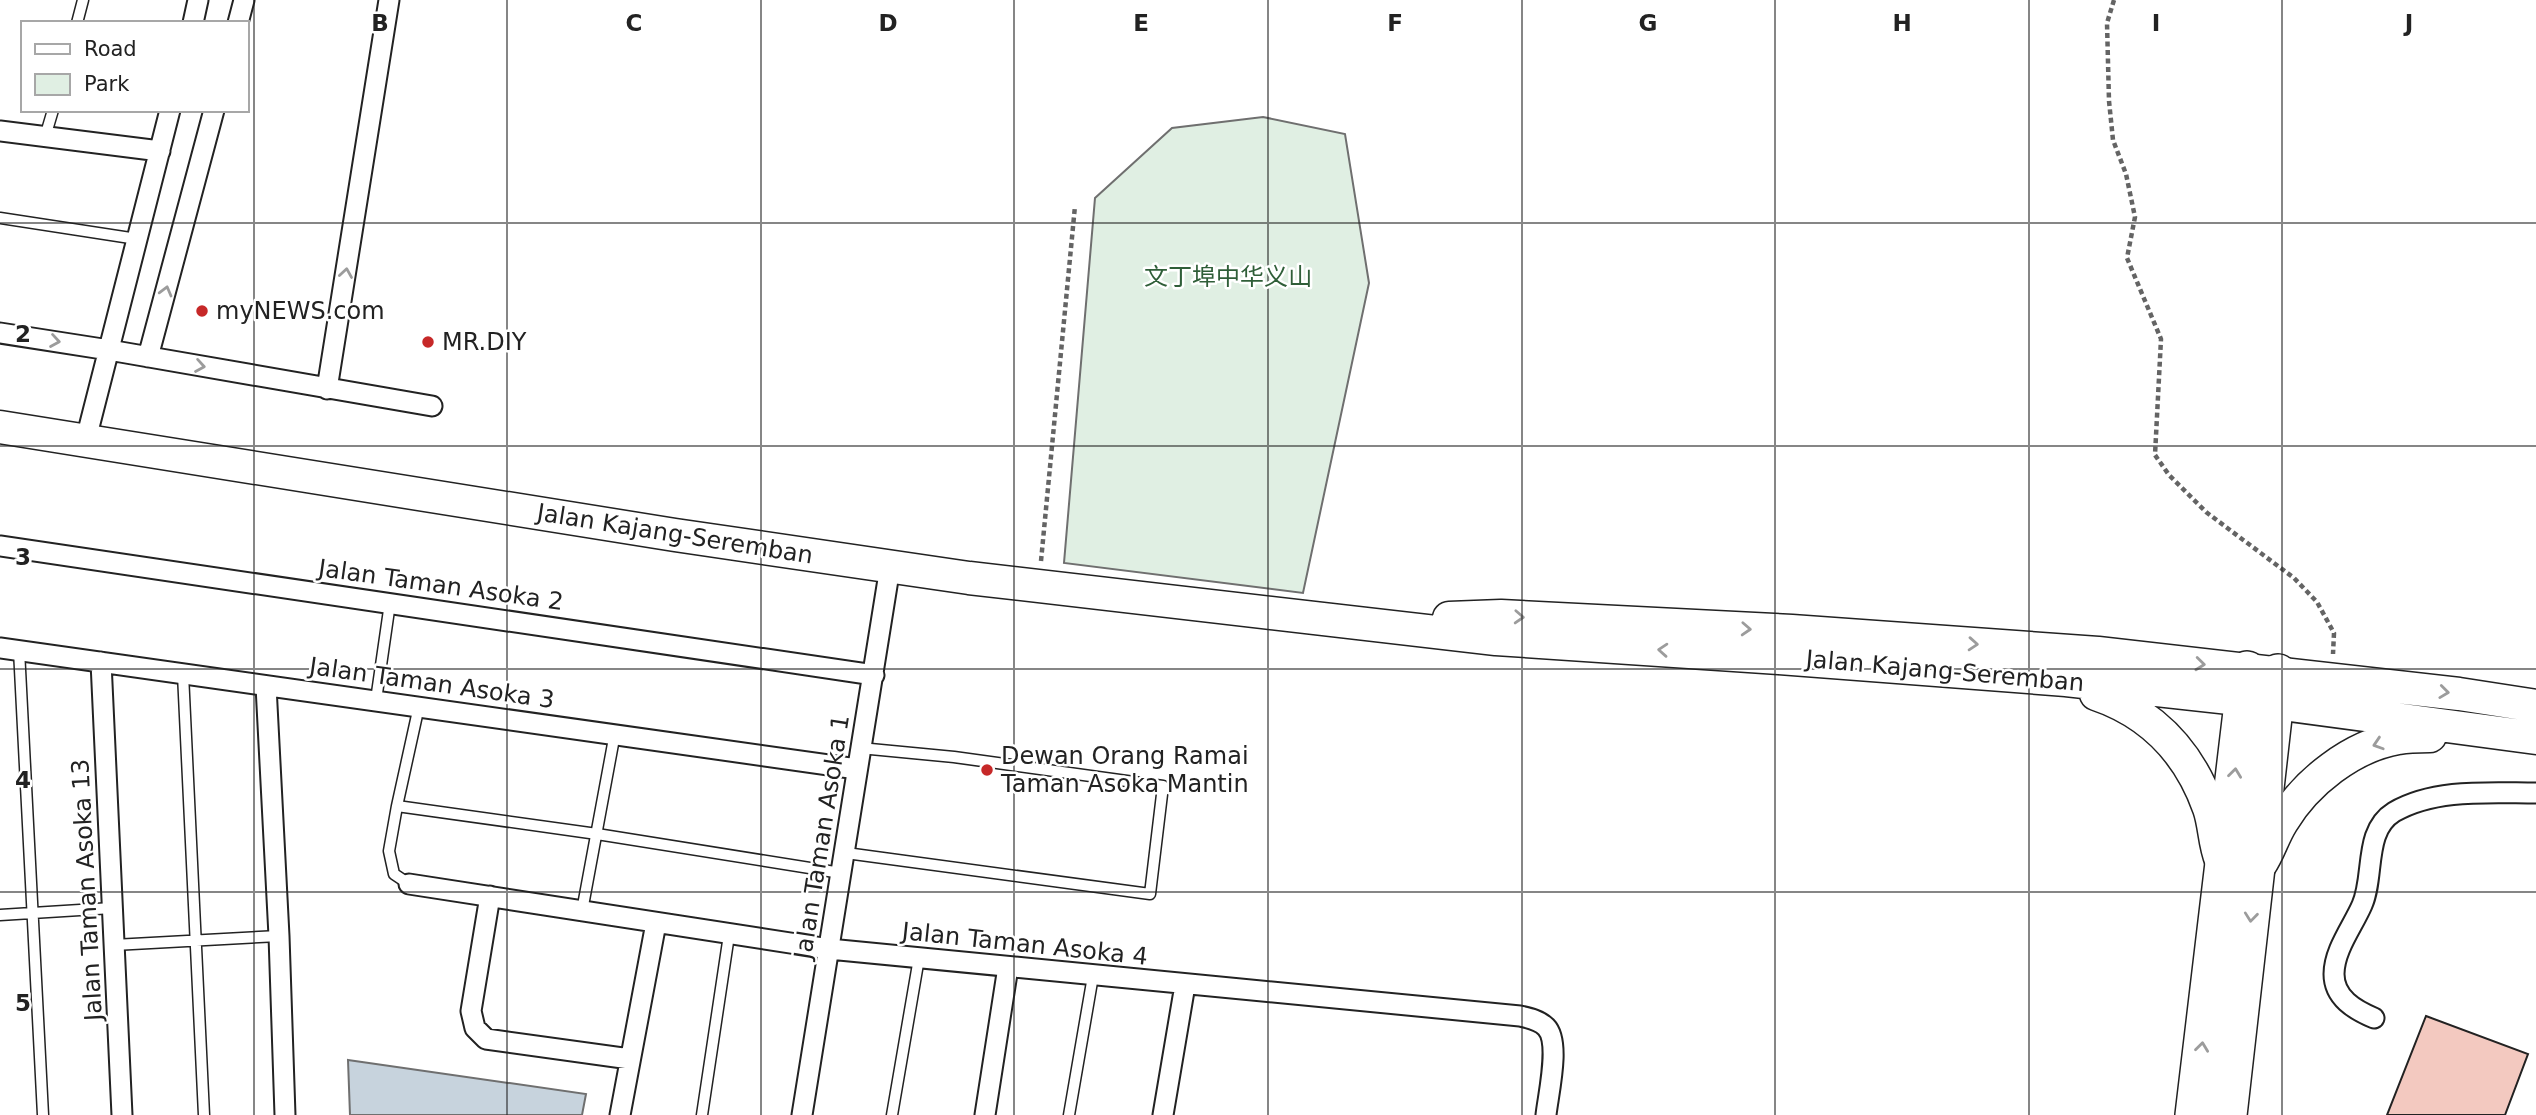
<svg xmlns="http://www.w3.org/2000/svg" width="2536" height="1115" viewBox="0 0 2536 1115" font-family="'DejaVu Sans','Noto Sans SC',sans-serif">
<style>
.green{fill:#e0efe3;stroke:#6f6f6f;stroke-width:2}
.water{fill:#c7d3dd;stroke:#6f6f6f;stroke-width:2}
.building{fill:#f3c9c0;stroke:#222;stroke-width:2}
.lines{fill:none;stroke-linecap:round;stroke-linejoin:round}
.service-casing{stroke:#222;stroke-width:13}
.minor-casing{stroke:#222;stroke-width:23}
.primary-casing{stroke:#222;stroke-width:35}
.motorway-casing{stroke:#222;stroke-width:40}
.path{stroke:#646464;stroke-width:4.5;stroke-dasharray:5 3.5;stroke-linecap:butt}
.service{stroke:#fff;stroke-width:10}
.minor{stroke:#fff;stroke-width:19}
.primary{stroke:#fff;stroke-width:32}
.motorway{stroke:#fff;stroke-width:37}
.oneway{stroke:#9c9c9c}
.grid{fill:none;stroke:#222;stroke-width:2;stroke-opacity:0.55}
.poi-dot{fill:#c62828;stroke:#fff;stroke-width:2.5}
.labels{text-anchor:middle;stroke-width:5;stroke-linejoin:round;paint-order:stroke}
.park-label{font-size:24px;fill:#2f5e38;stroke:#fff}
.poi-label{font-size:24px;fill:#222;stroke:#fff;text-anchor:start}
.street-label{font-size:24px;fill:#222;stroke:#fff}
.grid-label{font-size:23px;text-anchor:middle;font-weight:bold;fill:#222;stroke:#fff;stroke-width:5;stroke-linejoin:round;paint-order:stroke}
</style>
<rect width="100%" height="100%" fill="#fff"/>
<path class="green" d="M1263 117 1345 134 1369 283 1303 593 1064 563 1095 198 1172 128Z"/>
<path class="water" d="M348 1060 586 1094 582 1115H350Z"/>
<path class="building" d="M2426 1016 2528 1054 2505 1115H2387Z"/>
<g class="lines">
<g class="service-casing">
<path id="service" d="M77 23 83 0
M45 137 53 110
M0 218 137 239
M19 650 43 1115
M183 674 204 1115
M376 700 390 603
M397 806 597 834 841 873
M846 853 1150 894 1163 786 954 757 860 748
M409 884 394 874 389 851 397 806 419 706
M582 911 615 733
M0 915 112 908
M114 945 279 936
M702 1115 729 935
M892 1115 919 958
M1069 1115 1093 976"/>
</g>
<g class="minor-casing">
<path id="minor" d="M193 23 198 0
M238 23 244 0
M0 131 160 151
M0 333 109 350 432 406
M148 357 214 110
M327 389 389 0
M86 439 170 110
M0 546 874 675
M0 648 857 769
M101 662 122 1115
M266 686 279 936 285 1115
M409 884 829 949 1520 1016C1529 1018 1539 1020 1546 1027 1561 1042 1548 1095 1546 1115
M490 896 471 1011 475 1028 486 1039 630 1059
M2374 1018C2355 1010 2334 998 2334 974 2334 950 2353 926 2362 905 2375 876 2363 831 2394 812 2435 788 2491 793 2536 793
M620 1115 656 923
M802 1115 890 567
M985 1115 1008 967
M1163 1115 1185 985"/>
</g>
<g class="primary-casing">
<path id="primary" d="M0 427 675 535 969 578 1496 639 1779 658 2066 680 2275 703 2536 738
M1449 618 1501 616 1792 631 2098 653 2459 694 2536 706
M2096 694C2152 713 2189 752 2209 808 2215 825 2214 843 2221 860
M2260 865C2269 852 2273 836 2282 822 2306 782 2352 746 2398 738 2408 736 2420 736 2430 736"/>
</g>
<g class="motorway-casing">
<path id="motorway" d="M2194 1115 2247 670
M2228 1115 2278 673"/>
</g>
<path class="path" d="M2114 0 2107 23 2109 101 2113 140 2126 174 2135 217 2127 258 2161 339 2155 455 2169 475 2206 512 2294 578 2317 602 2334 633 2333 654
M1041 561 1075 206"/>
<use href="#service" class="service"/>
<use href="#minor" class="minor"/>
<use href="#primary" class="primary"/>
<use href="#motorway" class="motorway"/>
</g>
<defs><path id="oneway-chevron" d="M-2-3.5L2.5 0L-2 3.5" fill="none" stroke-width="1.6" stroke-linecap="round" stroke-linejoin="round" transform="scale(1.75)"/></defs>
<g class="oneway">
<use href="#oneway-chevron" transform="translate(346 273) rotate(-81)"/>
<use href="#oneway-chevron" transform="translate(166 291) rotate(-75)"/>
<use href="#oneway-chevron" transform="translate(55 341) rotate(9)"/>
<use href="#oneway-chevron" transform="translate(200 366) rotate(10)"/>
<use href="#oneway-chevron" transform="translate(1519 617) rotate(3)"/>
<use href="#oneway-chevron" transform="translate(1746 629) rotate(3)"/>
<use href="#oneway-chevron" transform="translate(1973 644) rotate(4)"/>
<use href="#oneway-chevron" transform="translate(1663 650) rotate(-176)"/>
<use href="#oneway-chevron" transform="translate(2200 664) rotate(6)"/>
<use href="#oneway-chevron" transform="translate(2444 692) rotate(7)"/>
<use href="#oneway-chevron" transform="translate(2378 744) rotate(162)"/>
<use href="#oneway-chevron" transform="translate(2235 773) rotate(-83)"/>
<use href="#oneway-chevron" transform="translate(2251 917) rotate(96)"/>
<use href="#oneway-chevron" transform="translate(2202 1047) rotate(-83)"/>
</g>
<path class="grid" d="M254 0V1115M507 0V1115M761 0V1115M1014 0V1115M1268 0V1115M1522 0V1115M1775 0V1115M2029 0V1115M2282 0V1115M0 223H2536M0 446H2536M0 669H2536M0 892H2536"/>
<g class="poi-dot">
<circle cx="202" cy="311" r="7"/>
<circle cx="428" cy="342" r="7"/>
<circle cx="987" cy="770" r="7"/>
</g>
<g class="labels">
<g class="park-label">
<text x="1228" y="285">文丁埠中华义山</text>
</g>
<g class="poi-label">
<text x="216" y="319">myNEWS.com</text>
<text x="442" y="350">MR.DIY</text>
<text x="1001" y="764">Dewan Orang Ramai<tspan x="1001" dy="28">Taman Asoka Mantin</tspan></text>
</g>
<g class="street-label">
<text transform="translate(675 534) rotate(9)" y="8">Jalan Kajang-Seremban</text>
<text transform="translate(441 585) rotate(8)" y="8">Jalan Taman Asoka 2</text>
<text transform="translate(1945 671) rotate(5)" y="8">Jalan Kajang-Seremban</text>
<text transform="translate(432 683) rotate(8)" y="8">Jalan Taman Asoka 3</text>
<text transform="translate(822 837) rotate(-81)" y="8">Jalan Taman Asoka 1</text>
<text transform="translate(87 890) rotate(-93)" y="8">Jalan Taman Asoka 13</text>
<text transform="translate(1025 944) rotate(6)" y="8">Jalan Taman Asoka 4</text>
</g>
</g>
<g class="grid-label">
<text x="380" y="31">B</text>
<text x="634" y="31">C</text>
<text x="888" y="31">D</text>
<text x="1141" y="31">E</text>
<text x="1395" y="31">F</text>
<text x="1648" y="31">G</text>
<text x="1902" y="31">H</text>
<text x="2156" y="31">I</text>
<text x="2409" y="31">J</text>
<text x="23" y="342">2</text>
<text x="23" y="565">3</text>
<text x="23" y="788">4</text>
<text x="23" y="1011">5</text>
</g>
<rect x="21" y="21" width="228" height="91" fill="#ffffff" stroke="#a7a7a7" stroke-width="2"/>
<rect x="35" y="44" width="35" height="10" fill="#ffffff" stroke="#a7a7a7" stroke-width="2"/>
<text x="84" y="56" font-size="21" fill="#222222">Road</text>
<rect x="35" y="74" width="35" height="21" fill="#e0efe3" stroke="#a7a7a7" stroke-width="2"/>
<text x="84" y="91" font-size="21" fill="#222222">Park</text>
</svg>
